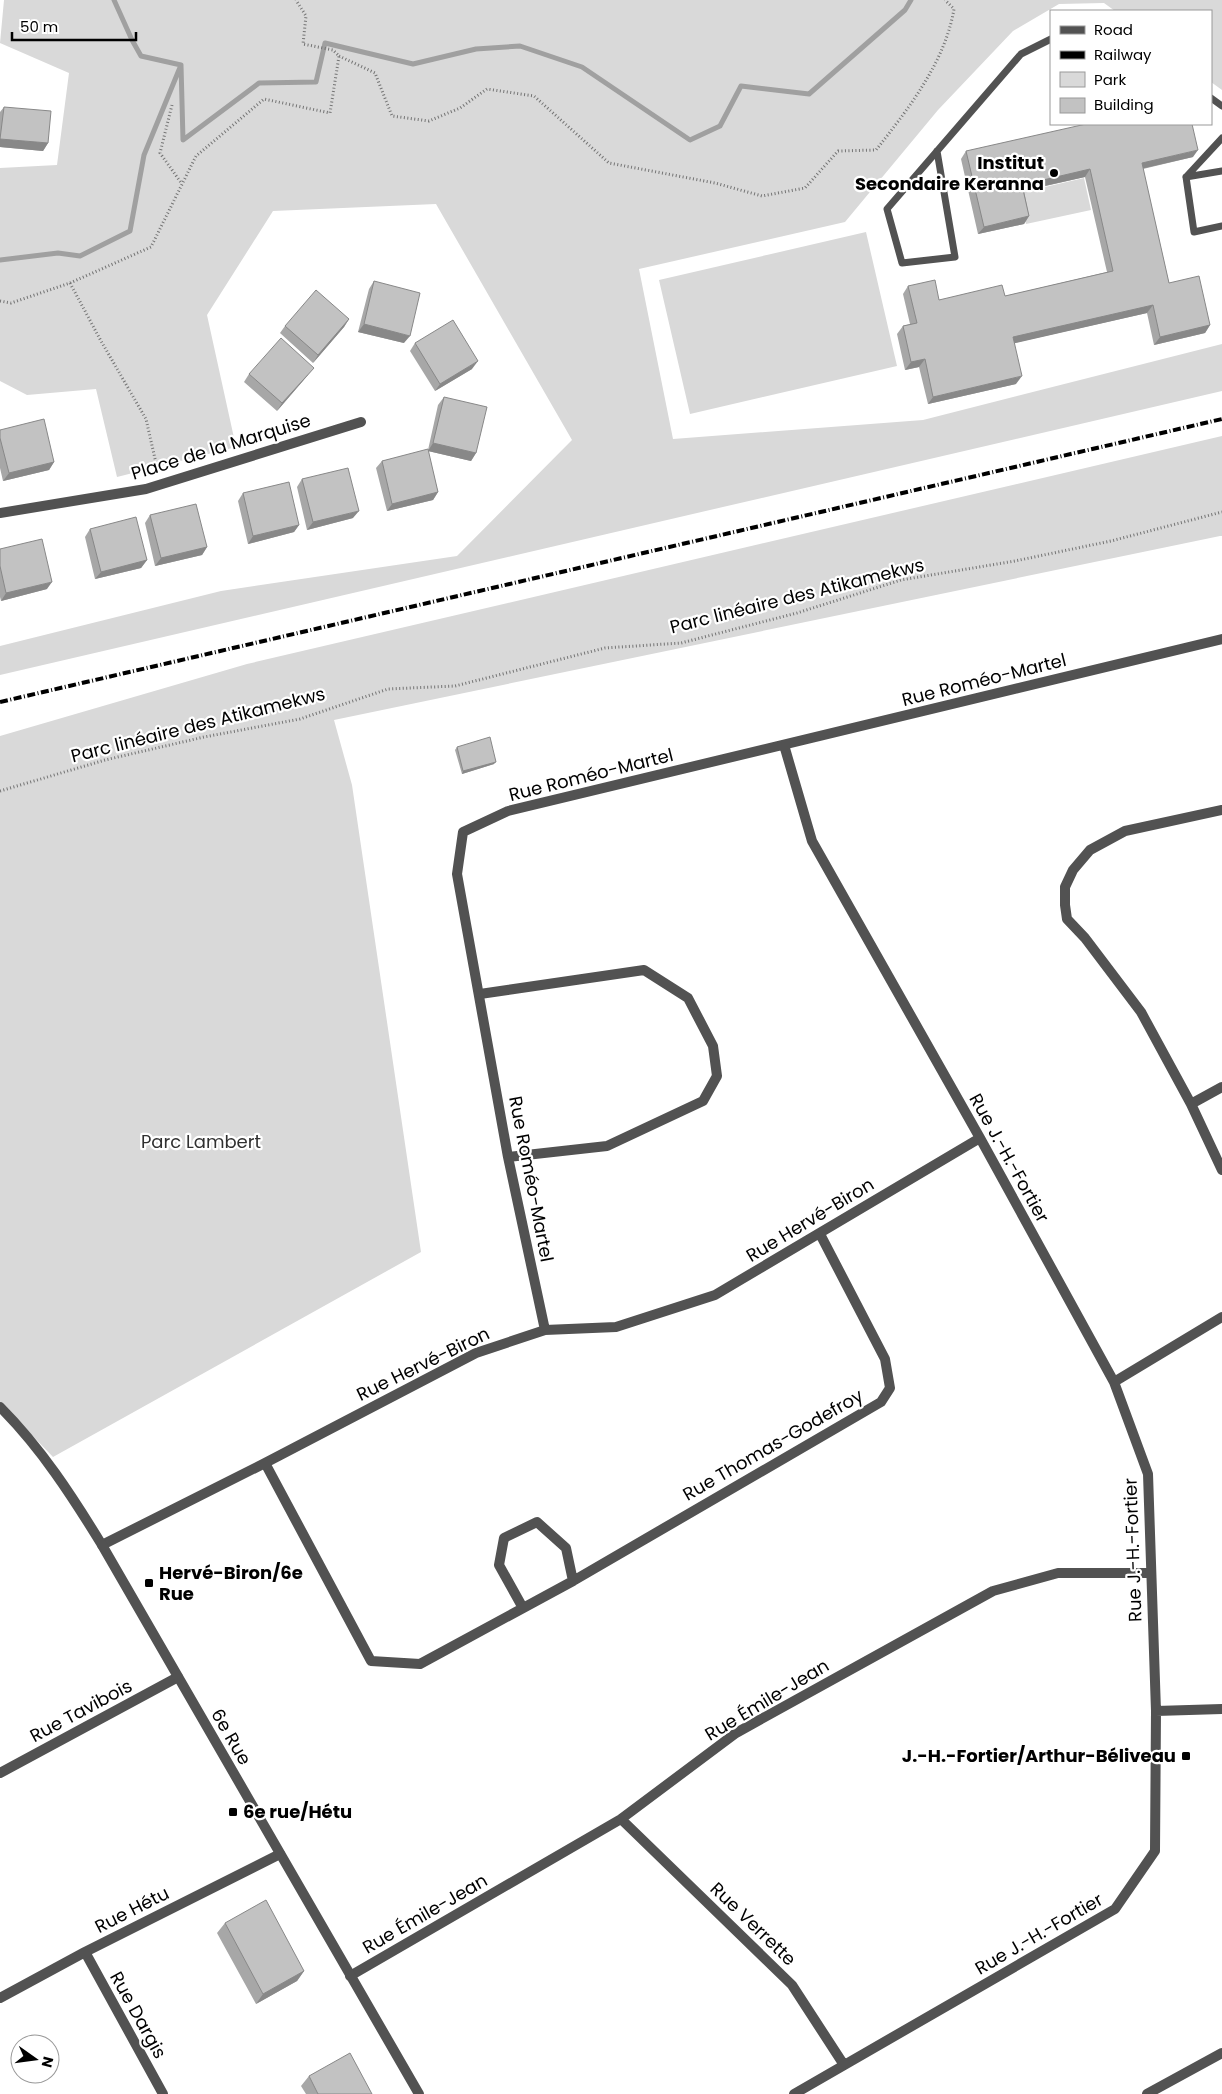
<svg xmlns="http://www.w3.org/2000/svg" width="1222" height="2094" viewBox="0 0 1222 2094" font-family="Poppins,sans-serif">
<style>
.green{fill:#d9d9d9}
.lines{fill:none;stroke-linecap:round;stroke-linejoin:round}
.stream{stroke:#a0a0a0;stroke-width:5}
.path{stroke:#747474;stroke-width:3;stroke-dasharray:1 2.5;stroke-linecap:butt}
.service{stroke:#525252;stroke-width:7}
.minor{stroke:#525252;stroke-width:10}
.tertiary{stroke:#525252;stroke-width:10}
.rail{stroke:#000;stroke-width:4;stroke-dasharray:8 2.5 1 2.5;stroke-linecap:butt}
.wall{fill:#a7a7a7}
.shaded-wall{fill:#888}
.building{fill:#c2c2c2;stroke:#888}
.poi-dot{fill:#000;stroke:#fff;stroke-width:2}
.labels{text-anchor:middle;stroke-width:4.5;stroke-linejoin:round;paint-order:stroke}
.poi-label{font-size:18px;font-weight:bold;fill:#000;stroke:#fff;text-anchor:end}
.street-label{font-size:18px;fill:#000;stroke:#fff}
.park-label{font-size:18px;fill:#303030;stroke:#fff}
</style>
<rect width="100%" height="100%" fill="#fff"/>
<path class="green" d="M4 0H1222V90L1211 82V11H1115L1104 3 1059 4 1013 31 938 110 845 222 639 269 673 439 923 420 1222 344V391L0 675V646L221 591 457 556 572 440 436 204 273 211 207 315 236 447 117 477 96 389 27 395 0 381V168L57 165 69 73 0 43Z
M1084 178 1091 210 1026 224 1019 193Z
M866 232 897 366 690 414 659 280Z
M1222 436V536H1220L334 720 352 785 421 1252 53 1457 0 1402V736L247 664Z"/>
<g class="lines">
<path class="stream" d="M114 0 132 40 141 56 181 65
M0 260 58 253 80 256 130 231 144 155 181 65 183 140 259 83 316 82 325 43 413 64 476 49 520 46 582 67 690 140 720 126 741 86 809 94 905 10 911 0"/>
<path class="path" d="M339 56 375 73 392 116 429 121 460 108 487 89 534 96 609 163 715 183 762 196 805 188 838 151 876 150C909 108 945 62 954 9L945 0
M172 105 160 153 182 184
M70 283 101 341 146 419 158 472
M0 301 11 303 70 283 151 247 196 156 264 99 330 113 339 56 333 50 303 44 306 16 296 0
M0 791 105 760 204 737 300 719 388 689 455 686 605 648 681 643 797 613 901 580 1015 561 1111 541 1222 512"/>
<path class="service" d="M1211 98 1222 106
M937 151 955 257 902 263 887 209 1021 54 1051 39
M1222 171 1186 177 1194 232 1222 226
M1186 177 1222 138"/>
<path class="minor" d="M0 513 146 489 361 422
M784 745 812 841 980 1138 1114 1382 1148 1474 1156 1711 1155 1851 1115 1909 794 2094
M1222 810 1125 831 1090 850 1073 870 1065 887V905L1067 919 1085 938 1141 1012 1191 1104 1222 1170
M480 994 644 970 688 998 713 1046 717 1076 703 1101 607 1146 508 1157
M1191 1104 1222 1087
M545 1330 508 1157 457 874 463 832 508 811 1222 639
M1114 1382 1222 1317
M265 1463 371 1661 420 1664 573 1581 881 1402 890 1388 885 1359 820 1234
M102 1545 265 1463 476 1353 545 1330 616 1327 715 1295 980 1138
M523 1608 499 1565 504 1538 537 1522 566 1548 573 1581
M1156 1711 1222 1709
M0 1773 178 1677
M621 1819 792 1985 844 2065
M85 1952 163 2094
M350 1976 621 1819 736 1733 993 1591 1058 1573H1151
M0 1998 85 1952 280 1854
M1147 2094 1222 2053"/>
<path class="tertiary" d="M0 1407C41 1448 72 1496 102 1545L419 2094"/>
<path class="rail" d="M0 702 1222 419"/>
</g>
<path class="wall" d="M4 107 48 143 43 151 0 147V112Z
M966 151 1193 157 1143 169 1169 283 1210 325 1205 333 1154 345 1147 313 1014 343 1016 384 928 404 919 367 905 370 897 334 903 326 910 324 903 294 908 286 939 300 1005 296 1107 272 1085 177 1024 191 1029 216 1024 224 978 234 961 159Z
M374 281 404 343 358 332 369 289Z
M349 319 344 327 313 363 280 333 285 326Z
M415 343 472 369 435 391 410 351Z
M249 374 308 375 277 411 244 382Z
M444 397 476 453 471 461 428 451 438 492 433 500 387 511 376 468 382 461 428 450 438 405Z
M0 430 54 462 49 470 3 481 0 468Z
M302 479 353 518 307 530 297 487Z
M243 493 299 525 294 532 248 544 238 501Z
M150 515 207 547 202 555 155 566 145 523Z
M90 529 147 560 141 568 95 579 85 537Z
M0 549 47 589 1 601 0 597Z
M457 747 494 764 462 774 455 750Z
M225 1923 304 1971 297 1981 256 2004 217 1933Z
M309 2076 372 2094H306L301 2086Z"/>
<path class="shaded-wall" d="M0 139 48 143 43 151 0 147Z
M1198 150 1193 157 1136 170 1142 163Z
M1090 169 1085 177 1017 192 1022 185Z
M1029 216 1024 224 978 234 984 227Z
M1153 305 1147 313 1007 345 1013 337Z
M349 319 344 327 313 363 318 355Z
M364 324 410 336 404 343 358 332Z
M1210 325 1205 333 1154 345 1160 337Z
M925 359 919 367 905 370 911 362Z
M478 361 472 369 435 391 440 384Z
M314 368 308 375 277 411 282 403Z
M1022 376 1016 384 928 404 933 397Z
M433 443 476 453 471 461 428 451Z
M54 462 49 470 3 481 9 473Z
M438 492 433 500 387 511 392 504Z
M359 511 353 518 307 530 313 522Z
M299 525 294 532 248 544 253 536Z
M207 547 202 555 155 566 161 558Z
M147 560 141 568 95 579 101 572Z
M52 582 47 589 1 601 6 593Z
M496 762 494 764 462 774 463 771Z
M304 1971 297 1981 256 2004 263 1994Z"/>
<path class="building" d="M4 107 51 111 48 143 0 139Z
M1086 124H1192L1198 150 1142 163 1169 283 1199 276 1210 325 1160 337 1153 305 1013 337 1022 376 933 397 925 359 911 362 903 326 917 323 908 286 935 280 939 300 1002 285 1005 296 1113 271 1090 169 1022 185 1029 216 984 227 966 151Z
M374 281 420 293 410 336 364 324Z
M316 290 349 319 318 355 285 326Z
M453 320 478 361 440 384 415 343Z
M281 338 314 368 282 403 249 374Z
M444 397 487 407 476 453 433 443Z
M44 419 54 462 9 473 0 438V430Z
M428 449 438 492 392 504 382 461Z
M348 468 359 511 313 522 302 479Z
M289 482 299 525 253 536 243 493Z
M196 504 207 547 161 558 150 515Z
M136 517 147 560 101 572 90 529Z
M42 539 52 582 6 593 0 566V549Z
M490 737 496 762 463 771 457 747Z
M266 1900 304 1971 263 1994 225 1923Z
M350 2053 372 2094H318L309 2076Z"/>
<g class="poi-dot">
<circle cx="1054" cy="173" r="5"/>
<rect x="144" y="1578" width="10" height="10" rx="2.5"/>
<rect x="1181" y="1751" width="10" height="10" rx="2.5"/>
<rect x="228" y="1807" width="10" height="10" rx="2.5"/>
</g>
<g class="labels">
<g class="poi-label">
<text x="1044" y="169">Institut<tspan x="1044" dy="21">Secondaire Keranna</tspan></text>
<text x="159" y="1579" text-anchor="start">Hervé-Biron/6e<tspan x="159" dy="21">Rue</tspan></text>
<text x="1176" y="1762">J.-H.-Fortier/Arthur-Béliveau</text>
<text x="243" y="1818" text-anchor="start">6e rue/Hétu</text>
</g>
<g class="street-label">
<text transform="translate(221 447) rotate(-17)" y="6">Place de la Marquise</text>
<text transform="translate(797 596) rotate(-14)" y="6">Parc linéaire des Atikamekws</text>
<text transform="translate(984 680) rotate(-14)" y="6">Rue Roméo-Martel</text>
<text transform="translate(198 725) rotate(-14)" y="6">Parc linéaire des Atikamekws</text>
<text transform="translate(591 775) rotate(-14)" y="6">Rue Roméo-Martel</text>
<text transform="translate(1009 1158) rotate(61)" y="6">Rue J.-H.-Fortier</text>
<text transform="translate(531 1179) rotate(79)" y="6">Rue Roméo-Martel</text>
<text transform="translate(810 1220) rotate(-31)" y="6">Rue Hervé-Biron</text>
<text transform="translate(423 1364) rotate(-26)" y="6">Rue Hervé-Biron</text>
<text transform="translate(773 1445) rotate(-30)" y="6">Rue Thomas-Godefroy</text>
<text transform="translate(1133 1550) rotate(-92)" y="6">Rue J.-H.-Fortier</text>
<text transform="translate(767 1700) rotate(-31)" y="6">Rue Émile-Jean</text>
<text transform="translate(81 1711) rotate(-28)" y="6">Rue Tavibois</text>
<text transform="translate(231 1737) rotate(60)" y="6">6e Rue</text>
<text transform="translate(132 1910) rotate(-27)" y="6">Rue Hétu</text>
<text transform="translate(425 1914) rotate(-30)" y="6">Rue Émile-Jean</text>
<text transform="translate(753 1924) rotate(44)" y="6">Rue Verrette</text>
<text transform="translate(1039 1934) rotate(-30)" y="6">Rue J.-H.-Fortier</text>
<text transform="translate(138 2015) rotate(61)" y="6">Rue Dargis</text>
</g>
<g class="park-label">
<text x="201" y="1148">Parc Lambert</text>
</g>
</g>
<rect x="1050" y="10" width="162" height="115" fill="#ffffff" stroke="#999999"/>
<rect x="1060" y="26" width="25" height="8" fill="#525252" stroke="#999999"/>
<text x="1094" y="35" font-size="15" fill="#000000">Road</text>
<rect x="1060" y="51" width="25" height="8" fill="#000000" stroke="#999999"/>
<text x="1094" y="60" font-size="15" fill="#000000">Railway</text>
<rect x="1060" y="72" width="25" height="15" fill="#d9d9d9" stroke="#999999"/>
<text x="1094" y="85" font-size="15" fill="#000000">Park</text>
<rect x="1060" y="98" width="25" height="15" fill="#c2c2c2" stroke="#999999"/>
<text x="1094" y="110" font-size="15" fill="#000000">Building</text>
<g transform="translate(35 2059) rotate(104)"><circle r="24" fill="#ffffff" stroke="#999999"/>
<path d="M0-4L9 19L0 12L-9 19Z" fill="#000000"/>
<text y="-8" font-size="14" font-weight="bold" text-anchor="middle" fill="#000000">N</text>
</g>
<path d="M12 32v8h124v-8" fill="none" stroke="#000000" stroke-width="2.5"/>
<text x="20" y="32" font-size="15" fill="#000000" stroke="#ffffff" stroke-width="4" paint-order="stroke">50 m</text>
</svg>
